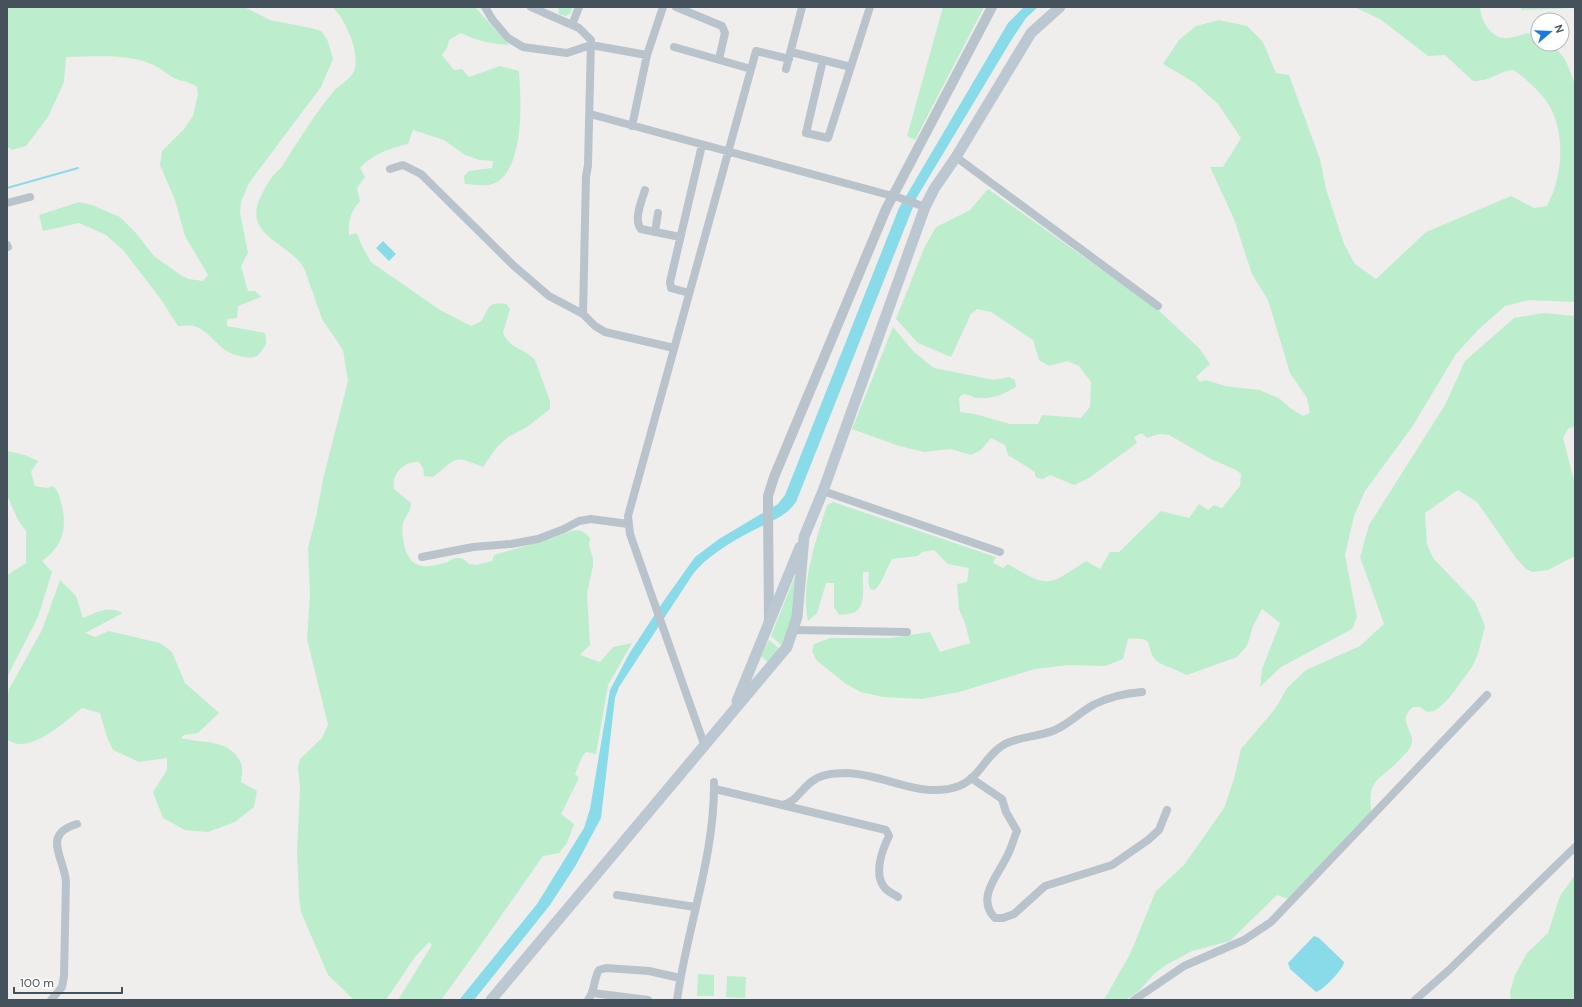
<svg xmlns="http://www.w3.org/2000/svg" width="1582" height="1007" viewBox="0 0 1582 1007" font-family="'DM Sans',sans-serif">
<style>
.green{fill:#bceecd}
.water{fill:#89dbea}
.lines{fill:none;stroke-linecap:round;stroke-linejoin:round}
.stream{stroke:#89dbea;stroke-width:2}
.minor{stroke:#b9c3cb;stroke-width:8}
.tertiary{stroke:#b9c3cb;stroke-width:10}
.secondary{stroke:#bbc7d1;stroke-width:11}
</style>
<rect width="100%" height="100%" fill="#f0eded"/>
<path class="green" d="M7 7H244L270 20 311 28 321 31 327 39 333 59 321 87 249 183 241 202 240 212 248 253 241 266 248 291H255L261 297 238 306 237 318 227 319V326L265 333C267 346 267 344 259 354 255 358 250 358 245 357 218 353 218 339 199 328 192 324 185 326 178 326L160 298 123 250 106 235 79 223 43 231 39 215 79 202 92 205 120 217 135 232 154 256 182 276 189 279 203 281 208 275 185 236 175 200 160 165 162 151 184 129 193 116 198 94 197 87C189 81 182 82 174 78 166 74 160 67 151 64 125 53 93 57 66 57L64 82 48 117 26 146 12 150 7 146Z
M332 7H475L509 45C492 44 476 41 461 33L449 40 447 48 442 55 454 70 462 69 469 77 500 66 519 71C521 99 526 177 489 185 482 186 472 184 465 184L464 176 469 171 492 168 493 161 480 160 465 155 444 140 413 130 408 144C389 149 373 153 360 168L365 177 357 188 360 201C351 211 348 221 349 235L357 233 361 244 371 262 440 310 471 326C474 324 480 323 482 320 490 307 487 302 506 304L510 309 503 333C511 350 525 348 535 360L550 401V409L527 427 508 437 497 447 483 467C452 454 458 458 433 477L424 476 423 468 419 462C404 461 391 474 394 489L411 503C411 512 406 515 403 523 401 529 403 538 404 544 409 570 427 569 447 562 451 560 455 557 459 558 463 558 466 561 469 564L476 565 492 561 494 555 550 539 571 531 578 530 585 533 590 538 589 545 593 559V566L587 593 590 645 580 655 600 662 613 647 632 643 608 685 596 754 586 752 582 757 575 774 579 778 561 814 574 824 567 843 559 853 543 856C509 904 476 953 441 1000H398L432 945 429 942 415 957 386 1000H354L328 975 301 912 299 897 297 852 300 789 298 767 300 759 322 738 328 725 307 639 310 594 308 548 316 517 323 479 348 381 343 350 322 319 304 268C289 242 241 236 261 196 266 185 272 175 281 168 297 143 314 115 333 92 339 85 350 80 354 71 361 55 345 17 332 7Z
M558 7H573L570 14 565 16 559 14Z
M943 7H984L915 140 907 136Z
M1354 7H1480C1480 19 1490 36 1503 38 1510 39 1520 35 1528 33L1538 39V44C1563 44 1568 65 1575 85V302L1529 300 1505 306 1479 329 1456 354 1412 427 1365 491 1354 516 1345 555 1357 617 1352 629 1281 667 1260 687 1262 669 1280 623 1262 609 1253 626 1247 646 1237 657 1187 675C1181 672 1161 664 1158 662 1142 649 1160 636 1128 639L1123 659 1105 666 1068 665 1035 669 959 692 922 699 883 697 861 692 846 684 816 660 812 651 814 644 830 638H891L930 632 940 652 970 643 965 623 959 609 957 584 967 582 969 568 948 564 934 550 922 552 918 556 892 559C886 569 883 582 875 590L870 589 868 581 869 572H863C862 583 867 605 855 612 851 614 844 614 839 615L834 607V583H826L817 613 808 621C800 583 816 541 827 505L833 502 996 557 993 563 1003 568 1008 564C1048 588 1047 587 1086 561L1100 569 1110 552H1119L1161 511 1189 518 1199 504 1208 510 1214 505 1222 508 1240 486 1241 474 1236 470 1211 459 1169 435 1159 434 1147 438 1142 433 1134 437 1137 443 1089 478 1074 485 1050 475 1043 479 1037 478 1035 475V472L1008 455 1005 445 991 438 981 450 971 455 951 449 924 452 899 446 852 429 893 327 914 352 934 368 994 380 1009 377 1015 380 1016 387C1006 393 991 400 978 398 973 398 969 394 963 394L959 398 960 412 975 414 1010 424H1038L1042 415 1081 418 1090 407 1091 382 1079 366 1067 361 1049 366 1039 360 1033 340 991 312 977 309 971 314 951 357 918 343 896 319 925 246 936 227 970 210 988 189 1156 308 1199 348 1210 364 1196 377 1200 382 1206 380 1225 386 1259 390 1279 398 1290 408 1303 416 1310 413 1307 398 1290 373 1268 300 1252 274 1234 219 1210 167H1223L1241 138 1218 104 1195 83 1163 64 1179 40 1196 26 1219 20 1247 26 1263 42 1276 73 1289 75 1320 159 1326 189 1344 244 1355 264 1376 279 1426 232 1511 196 1534 208 1547 206C1562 178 1566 137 1550 107 1542 92 1527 80 1514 70 1497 71 1493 81 1473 81L1445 55 1428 56 1380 19Z
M1520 7H1575V8L1522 10Z
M1544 313 1575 316V426L1568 429 1563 438 1575 484V556L1548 570 1533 572 1526 569 1516 558 1477 502 1458 490 1425 513 1427 544 1433 558 1475 602 1485 626 1478 654 1472 667 1450 697 1440 707 1434 711 1427 712 1420 707H1413C1395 722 1417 731 1411 746 1409 750 1406 753 1403 756 1383 780 1365 777 1372 813L1289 899 1277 895 1230 941 1192 951 1166 965 1154 974 1140 990 1126 1000H1104L1130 954 1156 891 1184 865 1224 808 1234 779 1241 749 1275 709 1287 688 1306 670 1360 646 1384 624 1360 557 1369 525 1445 405 1465 361 1514 318Z
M7 451 25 455 38 461 31 472 35 486 47 488 53 486C59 492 60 498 62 506 67 530 63 546 42 561L52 572 38 617 7 677V575L26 563V531L18 520 7 495Z
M795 576 796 577 793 617 783 647 771 636Z
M60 580 76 596 83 618C98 612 107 605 123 613L85 633 95 637 109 631 160 643 172 652 185 683 219 713 198 733 184 735 181 738C202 744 230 738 241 763 243 768 242 776 241 782L257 791 254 807 235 822 208 832 185 830 163 818 153 792 167 770V758L139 762 113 750 107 737 100 713 82 708C66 721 40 745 19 744 15 744 10 741 7 740V697L9 689 42 630Z
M769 640 781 650 769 663 761 656Z
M1575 875V1000H1511L1510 992 1515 975 1527 953 1548 933 1560 896Z
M698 974 714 975V996H697Z
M727 976 746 977 745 998 726 997Z"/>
<path class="water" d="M1024 7H1038L1026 18 1012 39 917 197 796 502C786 517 767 523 752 531 731 542 707 556 693 574L619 687 615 698 601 818 576 865 550 905 474 1000H459L537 904 584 828 590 809 610 690 629 654 663 602 695 557 719 539 778 504 785 495 899 208 1008 23Z
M383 241 396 254 389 261 376 248Z
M1314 936 1319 938 1344 962C1344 969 1322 991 1316 992L1290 969 1288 963Z"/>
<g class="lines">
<path class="stream" d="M7 188 78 168"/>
<path class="minor" d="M485 7 492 19 508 38 523 47 567 53 591 45 647 55
M531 7 579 28 591 40 588 165 586 177 583 314
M676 7 722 26 725 33 719 59
M572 25 579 7
M674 47 751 69
M791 52 851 67
M823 60 806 133 828 138 870 7
M786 69 802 7
M590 114 900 198 925 207
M632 126 647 55 663 7
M956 157 1158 306
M390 169 403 165 421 174 514 266 549 296 583 314 595 326 605 332 674 348
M645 190C642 200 633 220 641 229L680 237
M7 203 30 197
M655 232 658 213
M7 245 8 247
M689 293 671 288 670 282 702 145
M823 491 1000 552
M422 557 473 547 511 544 538 539 564 529 579 521 591 519 628 524
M794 630 907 632
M704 744 630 534 628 516 756 51 789 59
M971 778 1002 799 1006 812 1017 831C1013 840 1011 850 1006 858 997 877 976 898 995 918H1003L1014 914 1045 886 1112 865 1148 840 1159 830 1167 810
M715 789 782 805C797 802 801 788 814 780 822 774 837 773 847 773 885 774 921 800 959 786 979 779 986 754 1005 744 1021 736 1039 737 1055 730 1069 724 1079 713 1093 705 1107 698 1126 693 1142 692
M782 805 886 830 889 836C882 850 873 875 885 888 888 892 894 894 898 897
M617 895 695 907
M593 993 648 1000
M51 1000 62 987 64 976 66 881C63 856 42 834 77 824
M588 1000C596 989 593 980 599 970L606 968 649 971 680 978
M677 1000C687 927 715 856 714 782
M1134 1000 1184 966 1244 940 1271 922 1487 695
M1415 1000 1449 970 1575 847"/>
<path class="tertiary" d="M769 621 768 509V496L774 477 886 209 992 7"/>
<path class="secondary" d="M737 701 800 547
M491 1000 787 647 797 617 804 537 823 491 925 207 934 189 956 157 1031 33 1060 7"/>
</g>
<rect width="1582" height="1007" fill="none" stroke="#46525b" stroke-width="16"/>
<g transform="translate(1550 32) rotate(71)"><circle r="19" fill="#ffffff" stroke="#b5babd"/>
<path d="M0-3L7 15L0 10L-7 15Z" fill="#1b79dd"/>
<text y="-6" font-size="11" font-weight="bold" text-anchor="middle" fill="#46525b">N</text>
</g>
<path d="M14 987v6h108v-6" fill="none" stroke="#46525b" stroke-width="2"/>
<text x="20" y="987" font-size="12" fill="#46525b" stroke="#ffffff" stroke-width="3" paint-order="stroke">100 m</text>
</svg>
